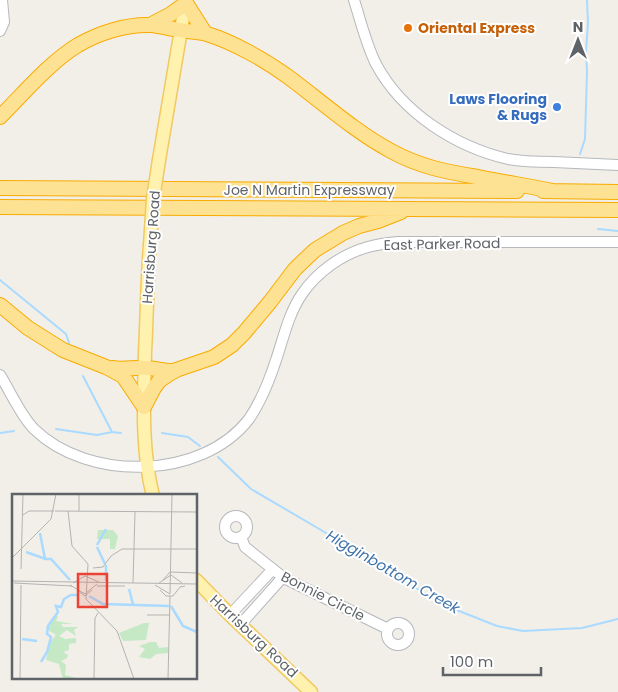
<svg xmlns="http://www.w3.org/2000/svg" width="618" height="692" viewBox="0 0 618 692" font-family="Poppins,sans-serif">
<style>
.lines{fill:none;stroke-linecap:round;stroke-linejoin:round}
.stream{stroke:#aadaff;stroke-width:2}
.minor-casing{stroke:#b5b8bc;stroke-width:12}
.major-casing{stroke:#f2c960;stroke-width:15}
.highway-casing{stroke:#f9ab00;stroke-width:16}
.minor{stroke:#fff;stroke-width:10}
.major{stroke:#fff2af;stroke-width:12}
.highway{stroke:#fde293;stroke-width:14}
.major-bridge-casing{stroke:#f2c960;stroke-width:15;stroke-linecap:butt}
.major-bridge{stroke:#fff2af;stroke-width:12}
.food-dot{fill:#e8710a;stroke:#fff;stroke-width:2}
.shop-dot{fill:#3f7fe0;stroke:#fff;stroke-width:2}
.labels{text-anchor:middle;stroke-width:4;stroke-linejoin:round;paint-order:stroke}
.food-label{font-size:14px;font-weight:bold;fill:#c56008;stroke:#fff;text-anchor:start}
.shop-label{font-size:14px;font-weight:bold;fill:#366cbe;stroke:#fff;text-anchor:end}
.street-label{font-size:14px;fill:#5f6368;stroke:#fff}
.water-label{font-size:15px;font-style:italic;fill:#4174aa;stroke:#fff}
.inset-river{fill:none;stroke:#aadaff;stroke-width:2.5}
.inset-road{fill:none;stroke:#b3b3b1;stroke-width:1}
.view{fill:#ea4335;fill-opacity:0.15;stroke:#ea4335;stroke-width:2.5}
.inset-edge{fill:none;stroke:#5f6368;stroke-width:2.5}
</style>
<rect width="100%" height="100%" fill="#f1efe8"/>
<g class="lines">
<path class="stream" d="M580 154 585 139 587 72 586 51 588 23 587 0
M598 229 618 231
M0 280 66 334 69 343
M83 376 112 432
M56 429 97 435 112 432 121 433
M0 433 14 431
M162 433 188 437 200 446
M218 457 251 489 321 530 444 605 497 626 523 631 582 628 618 619"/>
<g class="minor-casing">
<path id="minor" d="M354 0C361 22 366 44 376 64 402 113 456 147 508 159 523 162 538 162 554 162 575 163 597 164 618 165
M0 31 4 22 2 0
M0 375C10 391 21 416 34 429 88 482 202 480 249 419 262 400 270 379 277 357 284 336 289 313 302 294 317 272 342 254 368 247 378 244 388 243 398 242H618
M225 527a11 11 0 1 1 22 0a11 11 0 1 1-22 0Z
M241 537 245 547 284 578 388 629
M230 615 273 569
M387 634a11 11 0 1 1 22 0a11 11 0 1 1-22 0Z
M240 625 283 577"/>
</g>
<g class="major-casing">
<path id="major" d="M159 160 186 0
M150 245C147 281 147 316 145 352 144 400 141 449 153 496
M196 580 230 615 311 692"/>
</g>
<g class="highway-casing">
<path id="highway" d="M150 25 171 14 186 3 205 33
M0 117C23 94 50 62 78 45 99 33 126 24 151 25 161 26 171 29 180 30 189 32 198 31 207 34 233 42 265 60 287 76 321 101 354 131 391 151 420 167 447 172 478 177 503 182 528 186 553 191
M0 188 517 191
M543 191 618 192
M0 207 618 210
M0 305 28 328 63 350 106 367 123 376 144 407
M112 368C124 370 134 367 146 368 156 368 165 372 175 371
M144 407 154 388 159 381 166 376 176 370 214 357 232 345 244 333 270 302 295 269 315 250 343 233 359 226 378 221 401 212"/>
</g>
<use href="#minor" class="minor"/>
<use href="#major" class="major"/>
<use href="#highway" class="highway"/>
<g class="major-bridge-casing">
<path id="major-bridge" d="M150 245 153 199 159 160"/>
</g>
<use href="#major-bridge" class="major-bridge"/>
</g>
<circle class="food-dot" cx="408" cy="28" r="5"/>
<circle class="shop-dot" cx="557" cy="107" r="5"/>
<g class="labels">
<g class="food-label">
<text x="418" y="33">Oriental Express</text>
</g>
<g class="shop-label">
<text x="547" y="104">Laws Flooring<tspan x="547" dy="16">&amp; Rugs</tspan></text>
</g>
<g class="street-label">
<text x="309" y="195">Joe N Martin Expressway</text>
<text transform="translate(442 244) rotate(-1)" y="5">East Parker Road</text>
<text transform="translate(151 247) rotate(-86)" y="5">Harrisburg Road</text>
<text transform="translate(323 596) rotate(27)" y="5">Bonnie Circle</text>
<text transform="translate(254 636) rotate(43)" y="5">Harrisburg Road</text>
</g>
<g class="water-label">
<text transform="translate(393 572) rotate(30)" y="5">Higginbottom Creek</text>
</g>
</g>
<g transform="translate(12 494)">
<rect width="185" height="185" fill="#f1efe8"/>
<path d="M86 36H101L106 42 103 55H98V45H85ZM42 122H46L44 127 61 130H49L51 133H66L62 136 64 142 55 136 47 142 53 145 64 144V149L57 150V156L51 158 56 161 55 164 49 167 54 171 53 181 67 185H51L47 170 34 166 38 148 44 141 36 136ZM132 129H137L134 146 111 147 107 139ZM138 148H144L147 154 156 153V159L144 160 138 165 127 163 133 155 127 152Z" fill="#c5e8c5"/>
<path class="inset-river" d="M28 39 33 65H39L58 86M85 51 94 35M85 53 93 70M14 58 34 65M94 87V71M117 95 121 110M77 102 91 110 157 112M159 112 171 132 185 138M10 145 25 147M29 168 35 158 39 143 35 140 36 132 46 118 44 112 49 113 52 105 59 101H67"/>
<path class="inset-road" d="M43 17 185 18M56 17 60 52 76 70 74 105 105 137 122 185M67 17V0M11 21 17 17H42M0 64 39 25 44 0M81 74 91 73 99 62 110 55H185M9 75 11 0M151 86 158 78 185 79M0 87 185 90M2 89 60 92M61 89 73 82 87 88M121 89 123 18M147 89 159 81 170 89M58 91 73 100 85 90M143 91 158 100M85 92H113M65 96 73 102 80 96M148 96 154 102H161L168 93 173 92M158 100 160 0M135 121H158M8 185 9 91M82 185 83 124 86 119M156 185 158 102M156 185H185"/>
<path class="view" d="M66 80H95V113H66Z"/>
<rect width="185" height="185" class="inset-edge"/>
</g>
<g transform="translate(578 40)" stroke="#ffffff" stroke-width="4" paint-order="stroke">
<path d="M0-4L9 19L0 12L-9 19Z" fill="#5f6368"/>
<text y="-8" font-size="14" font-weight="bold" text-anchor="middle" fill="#5f6368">N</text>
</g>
<path d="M443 667v8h98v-8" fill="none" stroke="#5f6368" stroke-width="2.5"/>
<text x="450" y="667" font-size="15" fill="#5f6368" stroke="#ffffff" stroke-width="4" paint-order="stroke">100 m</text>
</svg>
